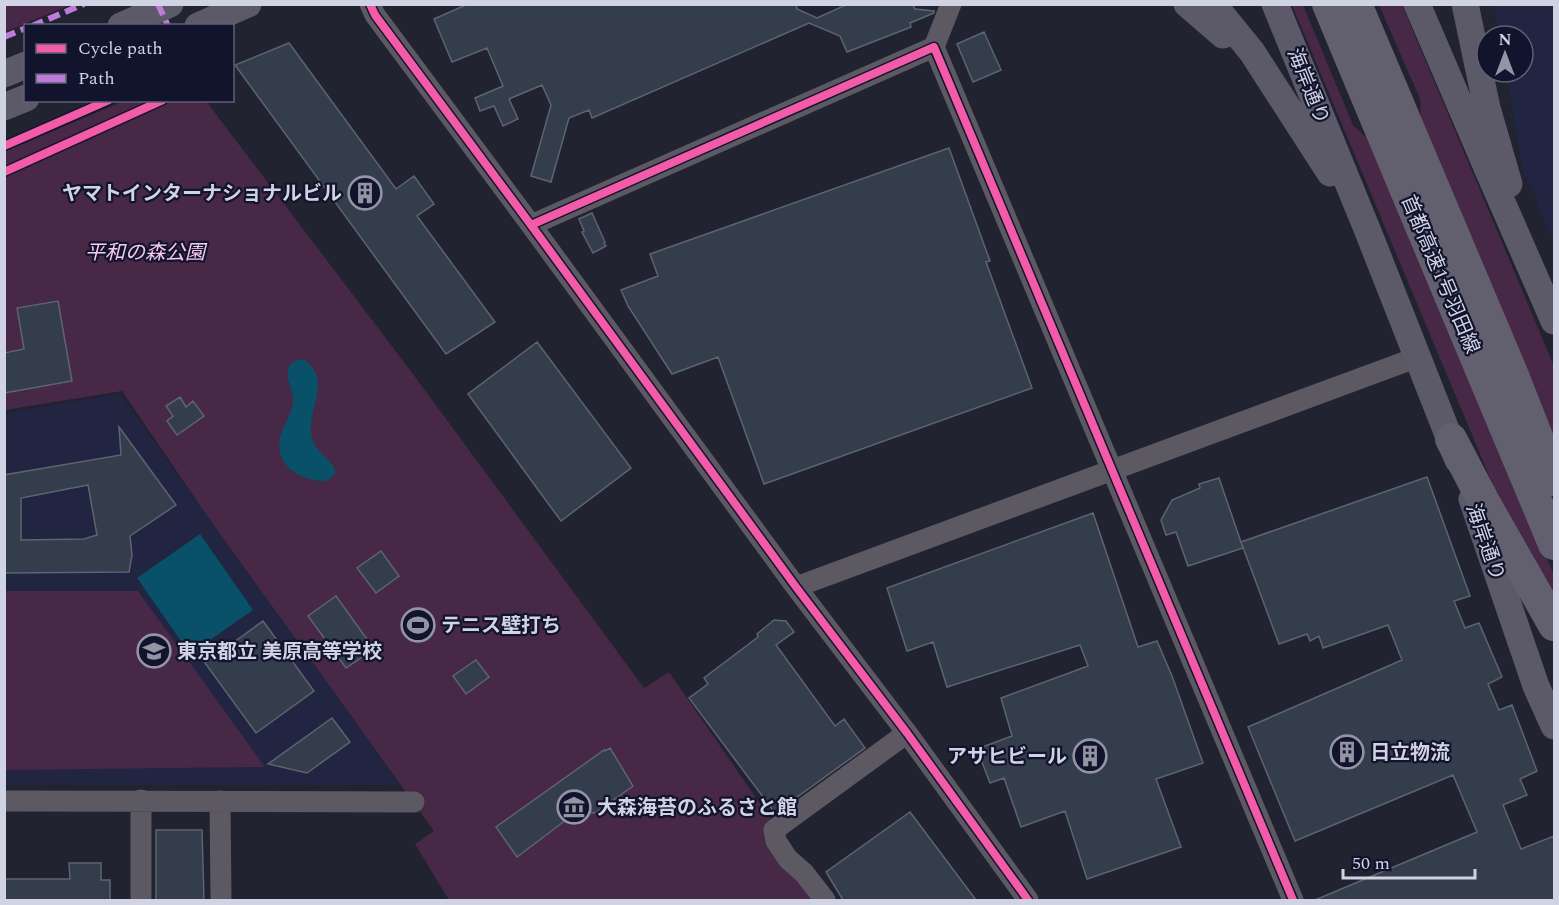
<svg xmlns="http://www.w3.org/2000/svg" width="1559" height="905" viewBox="0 0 1559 905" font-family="Spectral,'Noto Sans JP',serif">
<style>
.built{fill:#222542}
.green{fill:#472846}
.water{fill:#085168}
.building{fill:#333d4c;stroke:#5e646f;stroke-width:1.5;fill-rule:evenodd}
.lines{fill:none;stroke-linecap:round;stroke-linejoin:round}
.minor{stroke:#5c5963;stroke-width:21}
.major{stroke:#5c5a68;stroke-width:27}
.highway{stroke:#62606e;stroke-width:32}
.quiet{stroke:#bd7bd9;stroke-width:6;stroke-dasharray:12 6;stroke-linecap:butt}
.cycleway-casing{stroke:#12142d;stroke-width:11}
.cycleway{stroke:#f35aa7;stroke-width:8}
.labels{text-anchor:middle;stroke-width:4.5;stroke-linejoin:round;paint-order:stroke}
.street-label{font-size:20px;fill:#d0d3e4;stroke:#12142d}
.poi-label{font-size:20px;font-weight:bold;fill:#d0d3e4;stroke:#12142d;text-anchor:start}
.park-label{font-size:20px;font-style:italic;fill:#fac9f2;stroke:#12142d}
</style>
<rect width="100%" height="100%" fill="#212331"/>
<path class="built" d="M1494 5H1554V243L1522 166 1506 72H1523V36H1499Z
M120 394 400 785H5V413Z"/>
<path class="green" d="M5 4H70V5L5 32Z
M1292 5H1303L1353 125 1373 144 1554 575V598L1509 523Z
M1379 5H1402L1554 366V449L1421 129 1420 99Z
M124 101H206L413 374 644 688 669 672 772 821 818 900H449L415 844 434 831 208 517 122 391 5 410 4 152Z
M5 591H138L265 767 5 770Z"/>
<path class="water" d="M304 359C334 382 305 409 312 438 315 451 327 456 334 467L335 474C327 483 321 482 310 479 289 473 274 458 281 434 285 422 293 413 293 399 293 388 284 378 289 367 292 361 298 360 304 359Z
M200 534 253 610 190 654 137 578Z"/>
<path class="building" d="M468 4H796L797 9 817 18 848 4H912L915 9 934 11V13L910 23 911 27 847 52 840 36 809 23 592 118 589 110 569 118 551 182 531 176 551 105 542 85 509 99 518 119 503 126 494 106 480 111 475 98 503 86 487 48 452 62 434 19Z
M984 32 1001 70 973 82 957 44Z
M289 43 396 189 414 176 434 204 417 216 495 322 446 354 235 65Z
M949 148 990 261 986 262 1032 388 764 484 718 357 672 374 628 306 621 290 658 276 650 254Z
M592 213 605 242 604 243 606 246 593 253 582 232 584 231 579 219Z
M58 301 72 381 4 393V353L24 349 17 308Z
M537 342 631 468 561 521 468 394Z
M180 397 186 407 193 401 204 416 177 435 167 421 173 416 166 406Z
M119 427 176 505 130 536 132 555 129 572 4 573V475L121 455ZM88 485 97 535 84 539 21 540V498Z
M1427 477 1470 596 1454 601 1465 628 1479 623 1502 677 1488 684 1499 710 1512 705 1537 771 1520 779 1527 795 1503 805 1521 849 1554 836V900H1315L1477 832 1453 775 1295 841 1248 727 1402 660 1388 625 1323 648 1319 636 1310 641 1307 634 1279 644 1241 542Z
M1219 478 1243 548 1188 566 1176 532 1166 535 1161 520 1172 500 1200 488 1199 484Z
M1093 513 1138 647 1157 641 1172 676 1203 763 1156 779 1181 847 1087 879 1065 811 1021 827 1004 778 990 783 977 749 1012 736 1001 698 1088 666 1080 645 947 687 933 642 907 651 887 588Z
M381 551 399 576 376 593 357 568Z
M336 596 374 649 346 668 308 616Z
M774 620 786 621 794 632 776 645 835 726 844 719 865 748 775 813 689 698 708 684 704 678 758 637 757 634Z
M263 621 314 691 256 733 205 663Z
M476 660 489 677 466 694 453 676Z
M332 718 350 742 307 773 268 764Z
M610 748 633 786 595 813 578 811 517 857 496 827 604 750 605 751Z
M910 812 976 900H843L826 872Z
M156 830H202L204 900H156Z
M69 863H101V880H110V900H4V879H70Z"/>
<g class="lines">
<path class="minor" d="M370 4 375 15 531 225 796 587 907 733 1028 900
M934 47 951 4
M531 225 934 47 1293 900
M796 587 1418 357
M4 801 414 802
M220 801 221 900
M141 900V800
M825 900 804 873 788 859 776 841 774 830 907 733"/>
<path class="major" d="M1187 4 1223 35
M1213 4 1252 52 1330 173
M1275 4 1369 234 1458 460
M1417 4 1488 170 1554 321
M1465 4 1487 108 1509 184
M121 26 170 4
M198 26 248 4
M4 74 26 65
M4 107 26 98
M1472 499 1536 686 1554 726"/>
<path class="highway" d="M1328 4 1554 544
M1356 4 1514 378 1554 480
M1451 439 1484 502 1554 625"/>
<path class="quiet" d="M158 4 168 26
M32 26 84 4
M4 37 26 28"/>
<g class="cycleway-casing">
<path id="cycleway" d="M370 4 375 15 531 225 796 587 907 733 1028 900
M4 146 109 100
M4 172 163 100
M531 225 934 47 1293 900"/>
</g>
<use href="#cycleway" class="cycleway"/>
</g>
<defs>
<g id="building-ring" transform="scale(1.725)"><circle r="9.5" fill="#12142d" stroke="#9395a5" stroke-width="1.5"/><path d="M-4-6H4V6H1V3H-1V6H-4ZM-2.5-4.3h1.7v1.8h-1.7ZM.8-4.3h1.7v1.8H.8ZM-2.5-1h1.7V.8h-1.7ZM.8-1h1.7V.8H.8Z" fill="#9395a5"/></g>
<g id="stadium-ring" transform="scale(1.725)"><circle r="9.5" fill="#12142d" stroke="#9395a5" stroke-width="1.5"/><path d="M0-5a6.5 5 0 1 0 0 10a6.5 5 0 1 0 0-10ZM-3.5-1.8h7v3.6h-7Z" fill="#9395a5"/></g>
<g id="school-ring" transform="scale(1.725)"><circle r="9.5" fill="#12142d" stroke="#9395a5" stroke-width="1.5"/><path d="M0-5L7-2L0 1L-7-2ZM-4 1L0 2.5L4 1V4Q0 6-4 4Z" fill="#9395a5"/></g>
<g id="museum-ring" transform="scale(1.725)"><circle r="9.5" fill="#12142d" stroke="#9395a5" stroke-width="1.5"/><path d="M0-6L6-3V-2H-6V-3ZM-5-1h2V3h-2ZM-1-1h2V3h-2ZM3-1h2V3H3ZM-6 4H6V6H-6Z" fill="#9395a5"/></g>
</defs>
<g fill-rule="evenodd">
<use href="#building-ring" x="365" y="193"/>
<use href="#stadium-ring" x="418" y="625"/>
<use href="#school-ring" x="154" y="651"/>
<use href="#building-ring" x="1347" y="752"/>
<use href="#building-ring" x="1090" y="756"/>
<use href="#museum-ring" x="574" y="807"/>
</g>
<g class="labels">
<g class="street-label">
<text transform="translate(1309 86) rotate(68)" y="7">海岸通り</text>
<text transform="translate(1441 274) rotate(67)" y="7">首都高速1号羽田線</text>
<text transform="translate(1486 542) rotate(71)" y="7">海岸通り</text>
</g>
<g class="poi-label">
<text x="342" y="200" text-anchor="end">ヤマトインターナショナルビル</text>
<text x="441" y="632">テニス壁打ち</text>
<text x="177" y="658">東京都立 美原高等学校</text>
<text x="1370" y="759">日立物流</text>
<text x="1067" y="763" text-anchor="end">アサヒビール</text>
<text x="597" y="814">大森海苔のふるさと館</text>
</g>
<g class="park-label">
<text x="145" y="259">平和の森公園</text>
</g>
</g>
<rect width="1559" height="905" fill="none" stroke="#d0d3e4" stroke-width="12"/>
<rect x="24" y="24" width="210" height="78" fill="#12142d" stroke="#5e6076" stroke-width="1.5"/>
<rect x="36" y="44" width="30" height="9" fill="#f35aa7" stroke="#5e6076" stroke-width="1.5"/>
<text x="78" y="54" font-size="18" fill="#d0d3e4">Cycle path</text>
<rect x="36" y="74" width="30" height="9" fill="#bd7bd9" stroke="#5e6076" stroke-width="1.5"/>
<text x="78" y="84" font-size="18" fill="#d0d3e4">Path</text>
<g transform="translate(1505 54)"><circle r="28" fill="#12142d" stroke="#5e6076" stroke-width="1.5"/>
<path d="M0-4.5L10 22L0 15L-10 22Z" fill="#9395a5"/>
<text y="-9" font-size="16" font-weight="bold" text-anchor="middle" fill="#d0d3e4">N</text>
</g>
<path d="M1343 869v9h132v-9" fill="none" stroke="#d0d3e4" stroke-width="3"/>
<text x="1352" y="869" font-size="18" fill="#d0d3e4" stroke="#12142d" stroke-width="4.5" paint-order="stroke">50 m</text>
</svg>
